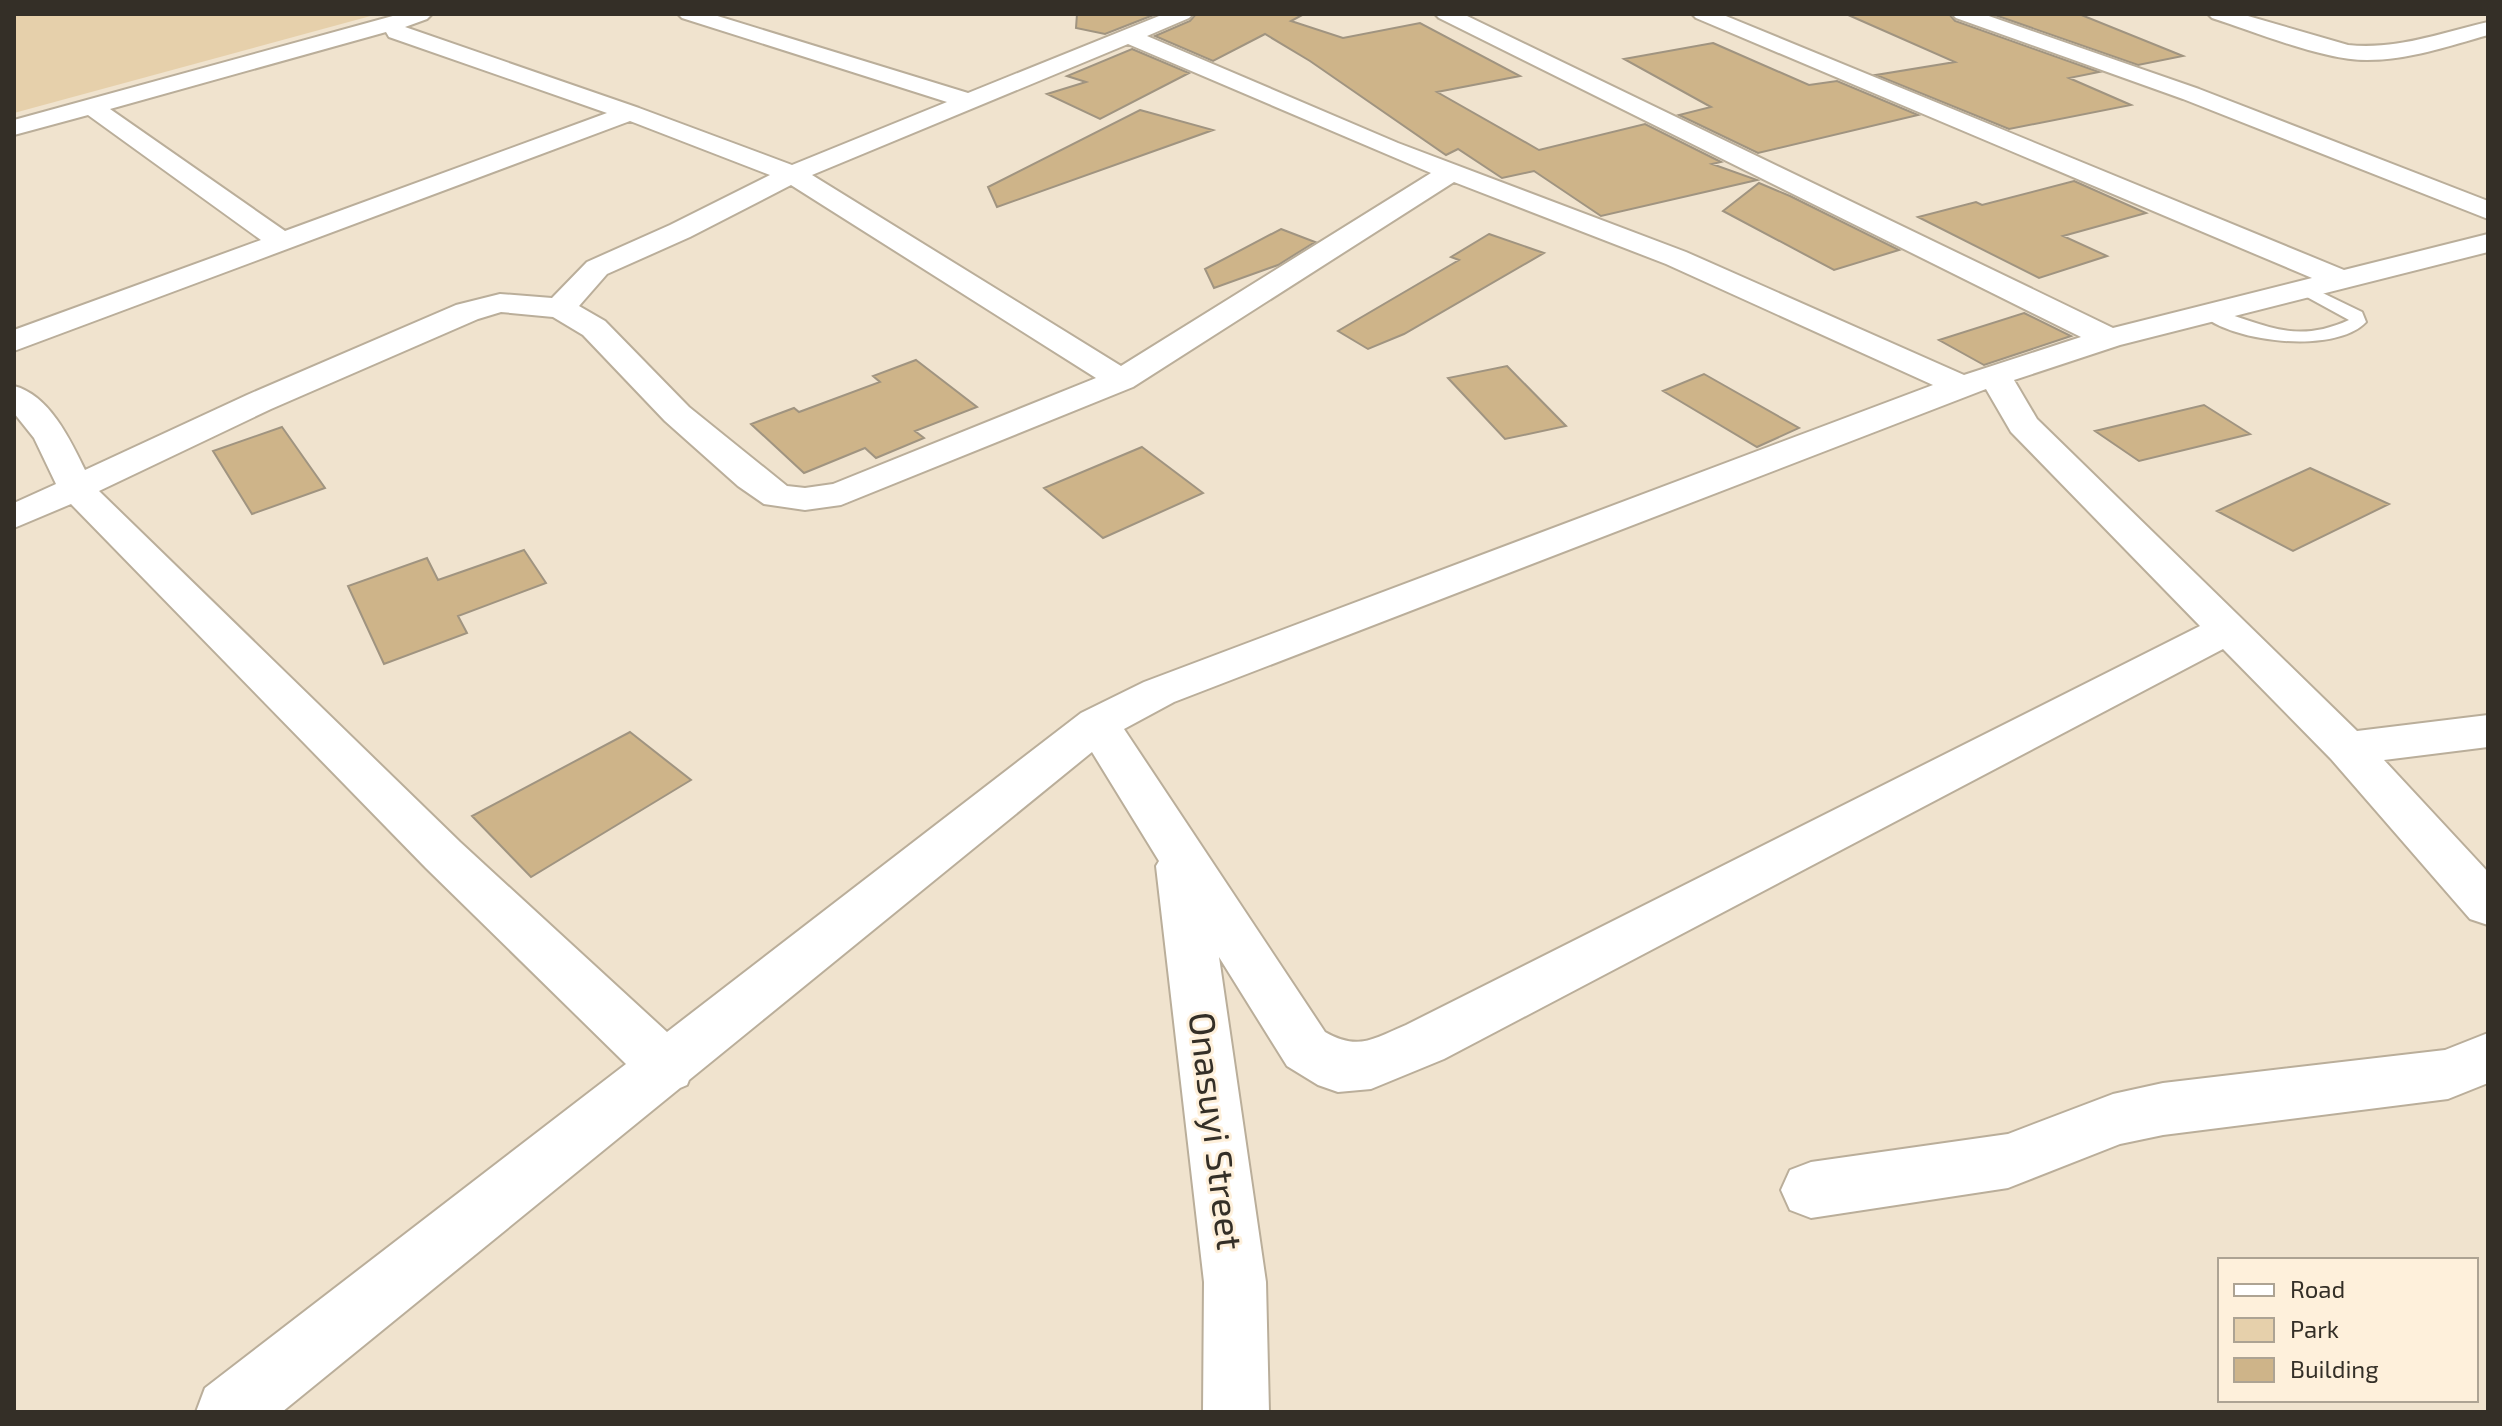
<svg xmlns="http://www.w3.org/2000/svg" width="2502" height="1426" viewBox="0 0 2502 1426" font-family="'Exo 2',sans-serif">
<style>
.green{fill:#e6d0ab}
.building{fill:#ceb489;stroke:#a09480;stroke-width:2}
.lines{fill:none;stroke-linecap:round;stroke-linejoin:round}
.service-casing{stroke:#baae9a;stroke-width:4}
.minor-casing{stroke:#baae9a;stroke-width:4}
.service{fill:#fff;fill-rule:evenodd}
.minor{fill:#fff;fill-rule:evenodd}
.labels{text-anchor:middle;stroke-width:6;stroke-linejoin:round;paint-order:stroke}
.near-street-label{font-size:36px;fill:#342f27;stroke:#fef0db}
</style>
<rect width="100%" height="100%" fill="#f0e3ce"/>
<path class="green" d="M14 14H378L14 113Z"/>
<path class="building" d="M1077 14H1156L1105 34 1076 28Z
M1196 14H1304L1291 21 1343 38 1420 23 1520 76 1437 92 1539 150 1645 124 1721 162 1712 164 1757 180 1601 216 1534 171 1502 178 1458 149 1446 155 1310 61 1265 34 1213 61 1155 36 1190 21Z
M1846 14H1949L1955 21 2099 72 2069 78 2131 105 2009 129 1876 75 1955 62Z
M1992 14H2079L2183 56 2138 65Z
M1713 43 1809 85 1837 81 1918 115 1758 153 1679 115 1711 107 1624 59Z
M1132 49 1189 73 1100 119 1047 94 1086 82 1067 76Z
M1140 110 1213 130 997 207 988 187Z
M2074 181 2146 213 2063 236 2107 256 2039 278 1918 217 1976 202 1982 205Z
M1759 183 1790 196 1899 250 1834 270 1723 211Z
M1281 229 1315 242 1278 265 1214 288 1205 269Z
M1489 234 1544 253 1404 334 1368 349 1338 331 1459 260 1451 257Z
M2024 313 2071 336 1984 365 1939 340Z
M916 360 977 407 915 431 924 438 876 458 865 448 804 473 751 424 794 408 799 412 880 382 873 376Z
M1507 366 1566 426 1505 439 1448 378Z
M1704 374 1799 428 1757 447 1663 391Z
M2204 405 2250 434 2139 461 2095 431Z
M282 427 325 488 252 514 213 451Z
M1142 447 1203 493 1103 538 1044 488Z
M2310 468 2389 504 2293 551 2217 511Z
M524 550 546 583 458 616 467 633 384 664 348 586 427 558 438 580Z
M630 732 691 780 531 877 472 816Z"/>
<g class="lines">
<g class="service-casing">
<path id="service" d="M2302 283 2362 312 2366 322C2335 355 2229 342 2200 313L2208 308C2262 322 2292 346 2349 320L2296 291 2294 288Z"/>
</g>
<g class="minor-casing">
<path id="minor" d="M400 14 431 15 427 19 405 27 639 108 792 165 947 102 682 18 678 14H711L968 93 1164 14H1193L1189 18 1147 36 1398 143 1686 252 1964 375 2081 337 1439 18 1435 14H1463L2113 328 2312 278 1696 18 1692 14H1721L2344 270 2488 234V252L2120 345 2014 380 2037 419 2357 731 2488 715V747L2384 760 2488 872V925L2470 919 2331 759 2223 649 1444 1059 1371 1089 1338 1092 1318 1085 1287 1066 1219 957 1266 1282 1269 1412H1203L1204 1282 1156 866 1159 861 1092 752 689 1080 687 1085 680 1088 282 1412H196L205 1388 626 1064 426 868 71 504 14 528V503L56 484 34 438 14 413V386C49 395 70 439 85 470L247 395 456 305 500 294 552 298 587 262 670 225 770 175 630 121 14 351V330L261 240 88 115 14 135V120ZM386 32 389 37 607 113 285 231 110 109ZM1128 44 1431 173 1121 366 812 175ZM1454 182 1666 264 1933 385 1144 682 1081 713 667 1032 460 842 99 491 271 409 478 319 501 312 553 317 583 335 665 421 738 486 764 504 805 510 841 505 1133 387ZM791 185 1096 378 833 484 805 488 787 486 689 407 605 321 579 306 607 274 690 237ZM1986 389 2011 432 2200 626 1406 1025C1373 1039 1358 1051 1325 1032L1124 729 1174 702Z
M1952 14H1983L2199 89 2488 201V219L2183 99 1956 18Z
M2208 14H2241L2348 45C2397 50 2441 33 2488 22V35C2449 46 2408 60 2367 60 2322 60 2256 32 2212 18Z
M2488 1033V1083L2448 1099 2163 1135 2120 1144 2008 1188 1811 1218 1790 1210 1781 1190 1790 1170 1811 1162 2008 1134 2113 1094 2163 1083 2445 1050Z"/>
</g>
<use href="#service" class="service"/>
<use href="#minor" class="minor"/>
</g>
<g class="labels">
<g class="near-street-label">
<text transform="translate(1216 1131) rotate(83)" y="13">Onasuyi Street</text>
</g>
</g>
<rect width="2502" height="1426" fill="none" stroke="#342f27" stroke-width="32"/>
<rect x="2218" y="1258" width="260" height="144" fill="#fef0db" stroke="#ada393" stroke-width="2"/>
<rect x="2234" y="1284" width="40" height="12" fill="#ffffff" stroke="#ada393" stroke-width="2"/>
<text x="2290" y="1298" font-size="24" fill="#342f27">Road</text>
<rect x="2234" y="1318" width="40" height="24" fill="#e6d0ab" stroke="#ada393" stroke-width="2"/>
<text x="2290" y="1338" font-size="24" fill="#342f27">Park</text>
<rect x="2234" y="1358" width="40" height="24" fill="#ceb489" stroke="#ada393" stroke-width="2"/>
<text x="2290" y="1378" font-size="24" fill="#342f27">Building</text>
</svg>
